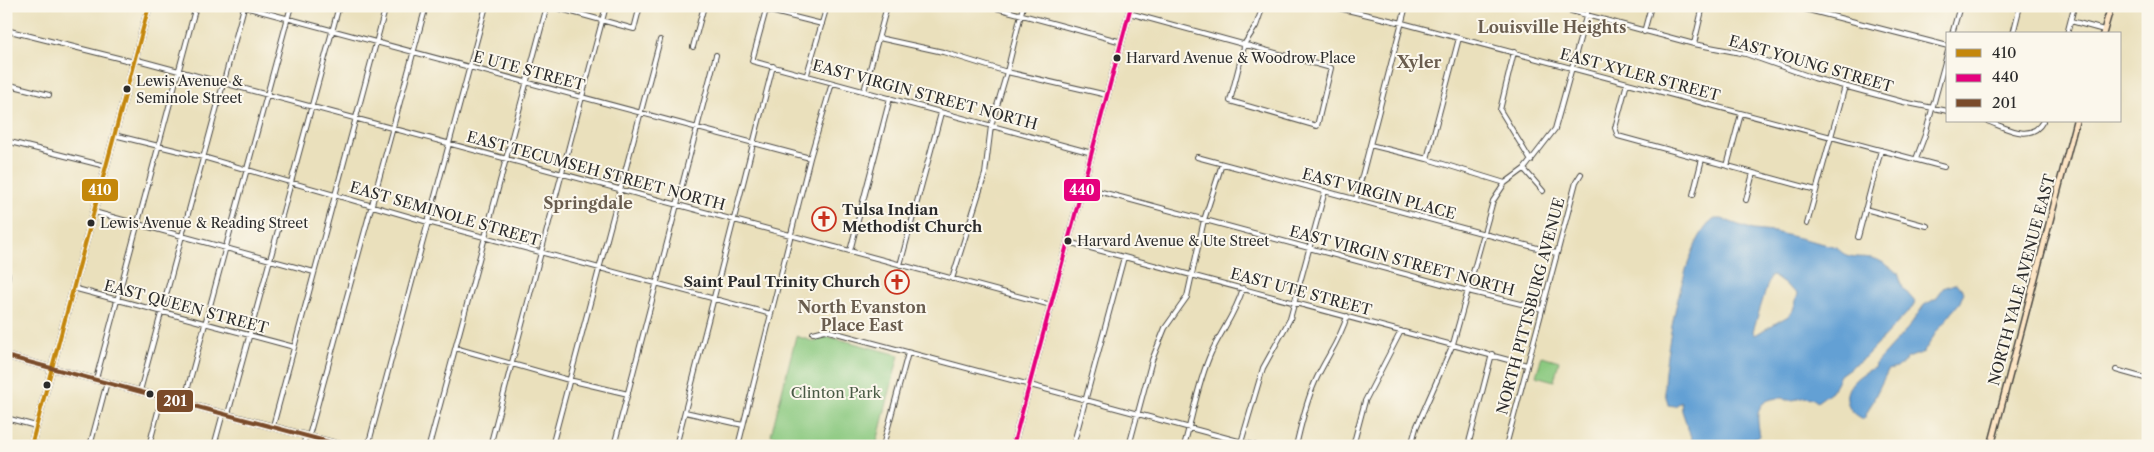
<svg xmlns="http://www.w3.org/2000/svg" width="2154" height="452" viewBox="0 0 2154 452" font-family="'Libre Caslon Text',serif">
<style>
.green{fill:#8bc980;stroke:#5b7a56}
.water{fill:#63a0d4;stroke:#476680;fill-rule:evenodd}
.lines{fill:none;stroke-linecap:round;stroke-linejoin:round}
.minor-casing{stroke:#484641;stroke-width:6}
.secondary-casing{stroke:#484641;stroke-width:8}
.minor{stroke:#fff;stroke-width:4}
.secondary{stroke:#fde5c5;stroke-width:5}
.bus-1-casing{stroke:#fbf7ec;stroke-width:8}
.bus-2-casing{stroke:#fbf7ec;stroke-width:8}
.bus-3-casing{stroke:#fbf7ec;stroke-width:8}
.bus-1{stroke:#c4870b;stroke-width:4}
.bus-2{stroke:#e5007d;stroke-width:4}
.bus-3{stroke:#7a4b2a;stroke-width:4}
.bus-dot{fill:#2b2b2b;stroke:#fbf7ec;stroke-width:2}
.labels{text-anchor:middle;stroke-width:4;stroke-linejoin:round;paint-order:stroke}
.bus-label{font-size:14px;fill:#2b2b2b;stroke:#fbf7ec;text-anchor:start}
.street-label{font-size:15px;fill:#2b2b2b;stroke:#fbf7ec}
.poi-label{font-size:15px;font-weight:bold;fill:#2b2b2b;stroke:#fbf7ec;text-anchor:start}
.park-label{font-size:15px;fill:#485a44;stroke:#fbf7ec}
.neighbourhood-label{font-size:16px;font-weight:bold;fill:#6a5d4f;stroke:#fbf7ec}
.line-badge{stroke:#fbf7ec;stroke-width:2}
.badge-label{font-size:14px;text-anchor:middle;font-weight:bold;fill:#fff}
</style>
<rect width="100%" height="100%" fill="#fbf7ec"/>
<filter id="ink" filterUnits="userSpaceOnUse"><feTurbulence type="fractalNoise" baseFrequency=".02" numOctaves="2"/><feDisplacementMap in="SourceGraphic" scale="10" xChannelSelector="R" yChannelSelector="G"/><feConvolveMatrix kernelMatrix="1 2 1 2 8 2 1 2 1" color-interpolation-filters="sRGB"/></filter>
<filter id="wash" filterUnits="userSpaceOnUse"><feTurbulence type="fractalNoise" baseFrequency=".0096" numOctaves="4" result="noise"/><feDisplacementMap in="SourceGraphic" scale="20" xChannelSelector="R" yChannelSelector="G"/><feGaussianBlur stdDeviation="1.12" result="paint"/><feColorMatrix in="noise" values="0 0 0 0 0 0 0 0 0 0 0 0 0 0 0 0 0 1.4 0 .05"/><feComposite in="paint" operator="in"/></filter>
<g filter="url(#wash)">
<rect width="100%" height="100%" fill="#eae0bc"/>
<path class="green" d="M823 335 899 355 876 446H813L771 435 796 336 815 342Z
M1542 356 1559 361 1554 381 1536 376Z"/>
<path class="water" d="M1715 219H1722L1753 230 1774 232 1837 247C1846 262 1865 254 1878 260 1885 263 1892 269 1898 273L1903 288 1915 302 1912 308 1865 357 1840 375 1832 391 1817 402C1807 392 1800 401 1788 400 1782 400 1786 398 1780 398 1753 399 1757 418 1760 436L1737 444 1736 446H1694L1682 411 1681 402 1675 406 1668 405C1667 399 1664 392 1664 386 1665 352 1685 235 1715 219ZM1773 276 1798 294 1793 310 1788 316 1755 335 1753 331 1770 277Z
M1957 283 1964 292 1960 302 1937 331 1924 352 1908 358 1897 368 1888 370 1864 419C1858 417 1852 412 1849 406 1840 389 1859 374 1874 368L1875 364 1908 328 1924 305 1937 298 1943 288Z"/>
</g>
<g filter="url(#ink)">
<g class="lines">
<g class="minor-casing">
<path id="minor" d="M241 6 810 158
M550 6 634 29 640 6
M767 6 752 61 1092 153
M989 6 1122 42
M1330 6 1402 23 1944 167
M1553 6 1694 44 1746 54 1814 78 1903 102 1948 111
M1793 6 1948 46
M766 10 822 24
M1129 13 1331 68 1317 126 1230 101 1245 43 1256 26 1263 6
M2071 21 2104 30
M6 30 134 62
M1644 32 1651 6
M1952 34 1960 6
M2013 34 2020 6
M2067 34 2074 7
M879 38 943 52 1007 72 1107 95
M1694 44 1703 6
M693 47 704 6
M1514 52 1500 110 1531 161
M134 59 1051 305
M807 74 827 6
M1627 83 1615 128 1618 136 1816 190
M6 84 49 95
M864 91 887 6
M1987 121C2005 127 2031 144 2043 121
M114 135 203 157 428 222 771 314
M6 141 105 166
M1370 145 1427 159 1505 183
M1197 157 1556 253
M1427 159 1459 38
M1916 159 1925 135 1948 51
M1727 166 1741 114
M1524 169 1543 191
M1083 187 1468 291 1542 309
M1693 195 1702 159
M1356 199 1406 6
M1746 200 1753 173
M1865 209 1927 226
M94 212 314 272
M1807 224 1845 86
M1858 237 1881 150
M1068 242 1527 365
M850 251 890 98
M900 265 941 113
M6 270 8 275 6 289
M952 279 985 174 991 126 1007 72 1023 6
M73 288 294 347
M813 333 825 330 1257 446
M455 348 569 380 628 394
M2116 370 2148 379
M96 379 196 6
M140 391 244 7
M184 402 291 6
M685 412 743 425
M228 414 339 6
M6 418 36 426
M273 426 386 6
M309 436 426 6
M90 446 107 382
M149 446 162 396
M214 446 223 413
M303 446 306 435
M368 446 486 6
M429 446 547 6
M490 446 606 6
M552 446 660 40
M614 446 716 55
M676 446 773 66
M738 446 810 158 832 83
M798 446H800
M883 446 908 353
M1073 446 1124 257
M1129 446 1152 360 1165 328 1187 297 1204 220 1222 164
M1184 446C1193 415 1198 382 1211 353 1221 331 1236 313 1243 288
M1240 446 1263 368 1290 319 1325 191
M1296 446C1301 425 1306 402 1315 382 1325 359 1340 341 1347 316
M1353 446 1365 401 1401 331
M1411 446 1416 428 1453 344 1493 201 1505 183 1524 169 1555 129 1589 6
M1468 446 1492 354
M1506 446 1576 182 1581 174"/>
</g>
<g class="secondary-casing">
<path id="secondary" d="M2103 34 2111 6
M6 356 345 446
M31 446 149 6
M1013 446 1131 6
M1991 446 2076 121"/>
</g>
<use href="#minor" class="minor"/>
<use href="#secondary" class="secondary"/>
<g class="bus-1-casing">
<path id="bus-1" d="M31 446 149 6"/>
</g>
<g class="bus-2-casing">
<path id="bus-2" d="M1013 446 1131 6"/>
</g>
<g class="bus-3-casing">
<path id="bus-3" d="M6 356 344 446"/>
</g>
<use href="#bus-1" class="bus-1"/>
<use href="#bus-2" class="bus-2"/>
<use href="#bus-3" class="bus-3"/>
</g>
</g>
<defs>
<g id="church-ring" transform="scale(1.25)"><circle r="9.5" fill="#fbf7ec" stroke="#c8321e" stroke-width="1.5"/><path d="M-1.2-6h2.4v3.5h3.3v2.4h-3.3V6h-2.4V-.1h-3.3v-2.4h3.3Z" fill="#c8321e"/></g>
</defs>
<g fill-rule="evenodd">
<use href="#church-ring" x="824" y="219"/>
<use href="#church-ring" x="897" y="282"/>
</g>
<g class="bus-dot">
<circle cx="1117" cy="58" r="4.5"/>
<circle cx="127" cy="89" r="4.5"/>
<circle cx="91" cy="223" r="4.5"/>
<circle cx="1068" cy="241" r="4.5"/>
<circle cx="47" cy="385" r="4.5"/>
<circle cx="150" cy="394" r="4.5"/>
</g>
<g class="labels">
<g class="bus-label">
<text x="1126" y="63">Harvard Avenue &amp; Woodrow Place</text>
<text x="136" y="86">Lewis Avenue &amp;<tspan x="136" dy="17">Seminole Street</tspan></text>
<text x="100" y="228">Lewis Avenue &amp; Reading Street</text>
<text x="1077" y="246">Harvard Avenue &amp; Ute Street</text>
</g>
<g class="street-label">
<text transform="translate(1811 64) rotate(16)" y="5">EAST YOUNG STREET</text>
<text transform="translate(529 71) rotate(15)" y="5">E UTE STREET</text>
<text transform="translate(1640 75) rotate(15)" y="5">EAST XYLER STREET</text>
<text transform="translate(925 95) rotate(15)" y="5">EAST VIRGIN STREET NORTH</text>
<text transform="translate(596 171) rotate(15)" y="5">EAST TECUMSEH STREET NORTH</text>
<text transform="translate(1379 194) rotate(15)" y="5">EAST VIRGIN PLACE</text>
<text transform="translate(445 214) rotate(16)" y="5">EAST SEMINOLE STREET</text>
<text transform="translate(1402 261) rotate(15)" y="5">EAST VIRGIN STREET NORTH</text>
<text transform="translate(2022 280) rotate(-75)" y="5">NORTH YALE AVENUE EAST</text>
<text transform="translate(1301 292) rotate(15)" y="5">EAST UTE STREET</text>
<text transform="translate(1531 306) rotate(-75)" y="5">NORTH PITTSBURG AVENUE</text>
<text transform="translate(186 307) rotate(15)" y="5">EAST QUEEN STREET</text>
</g>
<g class="poi-label">
<text x="842" y="215">Tulsa Indian<tspan x="842" dy="17">Methodist Church</tspan></text>
<text x="880" y="287" text-anchor="end">Saint Paul Trinity Church</text>
</g>
<g class="park-label">
<text x="836" y="398">Clinton Park</text>
</g>
<g class="neighbourhood-label">
<text x="1552" y="33">Louisville Heights</text>
<text x="1419" y="68">Xyler</text>
<text x="588" y="209">Springdale</text>
<text x="862" y="313">North Evanston<tspan x="862" dy="18">Place East</tspan></text>
</g>
</g>
<g class="line-badge">
<rect x="81" y="178" width="38" height="24" rx="5" fill="#c4870b"/>
<rect x="1063" y="178" width="38" height="24" rx="5" fill="#e5007d"/>
<rect x="156" y="389" width="38" height="24" rx="5" fill="#7a4b2a"/>
</g>
<g class="badge-label">
<text x="100" y="195">410</text>
<text x="1082" y="195">440</text>
<text x="175" y="406">201</text>
</g>
<rect width="2154" height="452" fill="none" stroke="#fbf7ec" stroke-width="25"/>
<rect x="1946" y="32" width="175" height="90" fill="#fbf7ec" stroke="#a8a59f"/>
<rect x="1956" y="49" width="25" height="8" fill="#c4870b" stroke="#a8a59f"/>
<text x="1992" y="58" font-size="15" fill="#2b2b2b">410</text>
<rect x="1956" y="74" width="25" height="8" fill="#e5007d" stroke="#a8a59f"/>
<text x="1992" y="82" font-size="15" fill="#2b2b2b">440</text>
<rect x="1956" y="99" width="25" height="8" fill="#7a4b2a" stroke="#a8a59f"/>
<text x="1992" y="108" font-size="15" fill="#2b2b2b">201</text>
</svg>
